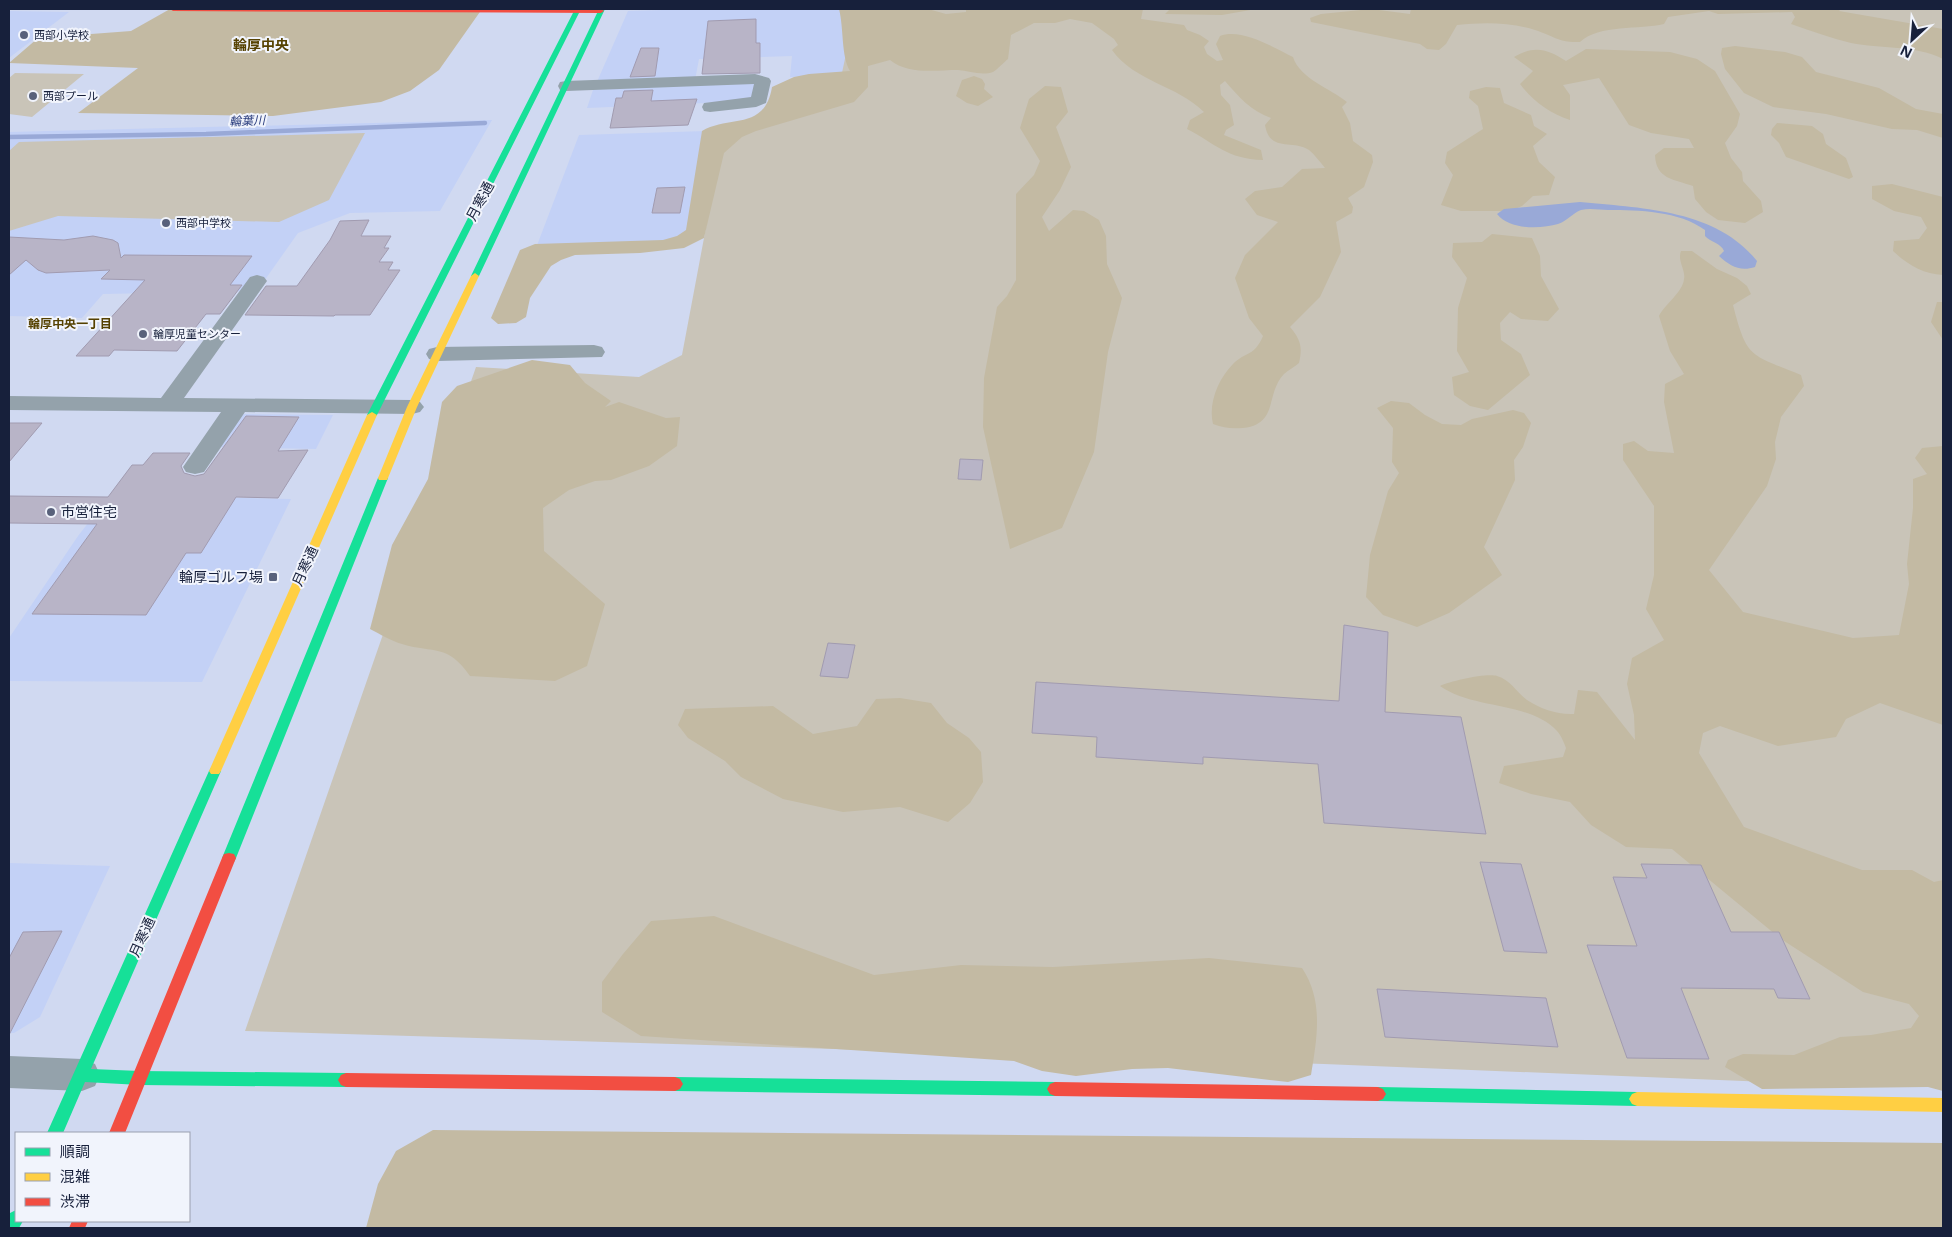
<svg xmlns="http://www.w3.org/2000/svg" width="1952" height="1237" viewBox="0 0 1952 1237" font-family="'Noto Sans','Noto Sans JP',sans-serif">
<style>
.built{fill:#c3d1f6}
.green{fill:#c9c4b8}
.forest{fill:#c3baa3}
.water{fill:#99a9d7}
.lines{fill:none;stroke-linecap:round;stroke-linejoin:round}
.stream{stroke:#99a9d7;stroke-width:4.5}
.building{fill:#b8b4c7;stroke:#a19bb0}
.street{fill:#94a2ab;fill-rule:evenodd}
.fast{fill:#16e098;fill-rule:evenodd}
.slow{fill:#ffcf43;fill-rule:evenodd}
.jam{fill:#f24e42;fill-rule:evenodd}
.poi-dot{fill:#58617b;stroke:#f1f4fc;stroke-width:2}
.labels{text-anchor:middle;stroke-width:4;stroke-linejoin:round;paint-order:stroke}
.far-poi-label{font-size:11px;fill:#17203b;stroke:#f1f4fc;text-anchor:start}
.far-water-label{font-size:12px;font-style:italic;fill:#273a7b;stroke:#f1f4fc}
.far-neighbourhood-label{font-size:12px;font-weight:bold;fill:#554100;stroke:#f1f4fc}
.far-quarter-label{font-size:14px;font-weight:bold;fill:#554100;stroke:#f1f4fc}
.street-label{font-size:14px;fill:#17203b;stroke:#f1f4fc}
.poi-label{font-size:14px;fill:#17203b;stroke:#f1f4fc;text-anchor:start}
</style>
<rect width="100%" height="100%" fill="#d0d9f1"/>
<path class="built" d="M698 9H844L851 76 790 77 792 56 699 59 695 80 596 84 628 11Z
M9 11 69 12 9 58Z
M756 81 752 101 587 108 594 87Z
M492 120 440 211 350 213 298 233 257 291 103 294 82 318 9 316V132Z
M706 131 692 243 536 248 579 135Z
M241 414 333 415 316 449 219 447Z
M110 495 291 499 202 682 9 681V638L78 536Z
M9 863 110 866 40 1017 14 1033H9Z"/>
<path class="green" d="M851 9H1943V1082L1794 1083 1324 1064 245 1031 476 367 639 377 682 355 723 137 836 101 853 21Z
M15 73 84 74 32 117 9 114V78Z
M365 133 329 200 279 222 58 216 9 231V151L19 142Z"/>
<path class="forest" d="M170 9H482L439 70 410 91 381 102 273 116 78 113 138 68 9 63 38 38 131 31Z
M839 9H928L946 14 966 12V9H1143L1141 19 1184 25 1187 30 1200 35 1209 41 1204 47 1207 54 1217 61 1223 60 1216 44 1220 36C1241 28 1273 47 1293 57 1300 79 1330 88 1347 102L1342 107 1350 123 1353 141 1372 155 1373 162 1364 187 1348 198 1353 207 1352 213 1336 222 1341 252 1320 297 1290 327C1300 339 1303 346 1299 363 1295 367 1288 370 1284 374 1265 394 1279 424 1243 428 1231 429 1224 428 1213 424 1208 404 1218 379 1233 364 1246 351 1254 357 1263 336L1249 318 1235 278 1245 255 1278 222 1257 215 1245 199 1255 191 1282 187 1302 169 1325 168C1320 162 1315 155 1309 150 1291 139 1270 153 1265 125L1271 118C1251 111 1239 97 1225 81L1220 85 1221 95 1230 105 1234 125 1226 130 1224 135 1261 150 1263 160C1227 159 1216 144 1187 129L1190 120 1204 112C1177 85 1135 82 1112 50L1118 45 1114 39 1092 23 1070 19 1055 23H1034L1011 35 1008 59C1004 62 998 69 993 72 982 76 969 71 958 70 936 70 908 75 890 60L868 66V87L854 102 756 131 742 137 724 153 704 238 684 248 640 253 575 255 561 260 551 266 530 298 526 317 516 323 498 324 491 318 520 250 535 244 663 240 677 236 686 230 702 131C729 115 765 131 772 87L794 77 809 74 850 71C841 56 844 29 839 9Z
M1170 9H1256L1222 15 1165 14Z
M1371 9 1410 14 1411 9H1841L1839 11 1943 29V59C1916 45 1880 49 1851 43 1831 38 1811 31 1791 24L1795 17 1792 12 1718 14 1709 11 1668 17 1664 24C1640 30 1599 24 1580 42 1559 43 1554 36 1535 30 1509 22 1484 22 1457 25L1446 44 1439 50 1427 49 1420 44 1311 22 1310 18 1321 14Z
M1735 46 1785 52 1802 57 1816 72 1879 88 1916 109 1943 114V138L1917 130 1892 129 1826 114 1773 107 1744 93 1725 69 1721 54 1722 48Z
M1586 49 1670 52 1697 59 1715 71 1740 114 1737 126 1725 143 1731 158 1742 172 1743 181 1761 201 1763 212 1745 223 1718 220 1706 212 1695 199 1693 186C1673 179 1656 179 1655 155L1664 148H1694L1689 139 1651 133 1629 125 1599 78 1563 85 1570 95V120C1549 113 1533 101 1520 84L1533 71 1514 57C1535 45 1547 49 1566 61Z
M974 76 982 79 985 84 984 89 993 97 978 106 967 103 956 96 962 80Z
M1045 86 1061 87 1068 112 1056 127 1071 167 1060 190 1042 217 1049 231 1073 210 1084 211 1099 220 1106 236 1107 264 1122 298 1108 352 1094 452 1062 528 1010 549 983 427 984 378 997 307 1007 296 1016 280V194L1034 175 1040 161 1020 128 1029 99Z
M1486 87 1500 88 1504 103 1531 115 1534 126 1547 134 1533 146 1539 162 1555 177 1549 195 1533 196 1522 206 1510 211H1461L1441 205 1453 175 1445 163 1447 152 1483 129 1478 106 1469 98 1470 91Z
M1777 123 1812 126 1823 134 1826 144 1846 158 1853 177 1849 179 1786 157 1779 143 1771 135 1772 129Z
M1892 184 1943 197V275C1923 274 1908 265 1893 251L1894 241 1919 239 1927 228 1921 217 1894 211 1872 199V186Z
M1492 234 1532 238 1540 256 1541 276 1559 309 1548 321 1521 319 1510 312 1500 323 1501 340 1521 354 1530 375 1488 410 1470 406 1454 395 1452 377 1469 372 1457 351 1458 308 1467 278 1452 257 1453 243 1482 242Z
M1681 251H1692L1717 269 1737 278 1747 286 1751 294 1733 305C1747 360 1751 354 1801 375L1804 386 1781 417 1775 442 1776 459 1767 486 1709 570 1743 612 1853 638 1899 635 1909 584 1907 564 1913 508V479L1927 474 1915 458 1922 448 1943 446V725L1880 703 1846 719 1836 737 1778 746 1720 726 1703 733 1699 753 1744 827 1862 870H1912L1934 882 1943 880V1091L1928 1087 1762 1089 1725 1067 1728 1060 1743 1054 1794 1055 1840 1037 1871 1035 1911 1028 1919 1016 1909 1004 1863 992 1781 939 1672 849 1626 847 1591 825 1570 802 1531 794 1499 783 1504 766 1563 757 1566 748C1564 743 1561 735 1557 731 1529 701 1474 710 1440 686 1451 681 1486 673 1497 676 1511 680 1516 692 1527 700 1541 709 1558 715 1574 714L1578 690 1597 692 1635 740 1634 715 1627 684 1632 658 1664 640 1646 609 1654 575V506L1623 460V444L1634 441 1648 451 1674 453 1664 402 1665 384 1684 374 1670 351 1659 316C1665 304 1683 292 1684 279 1686 270 1677 261 1681 251Z
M1937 302H1943V340L1931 322Z
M532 360 570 365 585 383 611 401 605 407 619 402 666 418 680 417 677 446 649 466 611 480 595 481 569 490 543 508 544 551 605 604 587 666 555 681 470 676C447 643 435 654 402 644 391 641 380 634 370 629L392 545 428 479 442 402 457 386Z
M1391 401 1409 403 1425 415 1442 424 1461 425 1472 419 1513 410 1524 413 1531 423 1523 447 1514 460 1515 480 1484 547 1502 575 1449 613 1417 627 1383 615 1366 597 1370 555 1388 491 1399 473 1392 462 1393 428 1377 408Z
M900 698 931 703 947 723 969 738 981 752 983 782 970 803 948 822 900 807 843 812 783 799 741 777 725 761 688 738 678 725 685 709 773 706 813 734 857 726 876 699Z
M714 916 874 975 961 965 1053 967 1209 958 1302 968C1324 1001 1317 1038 1311 1075L1288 1082 1168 1068 1132 1069 1076 1076 1042 1071 1014 1061 641 1036 602 1012V982L623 954 651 921Z
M433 1130 1943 1143V1228H366L378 1184 396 1151Z"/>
<path class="water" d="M1580 202C1640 208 1716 209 1757 261L1755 267C1740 272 1730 266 1719 256L1724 251C1721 243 1710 242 1705 236V230C1679 211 1639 210 1608 210 1600 210 1590 208 1581 210 1573 213 1567 221 1558 224 1541 229 1509 230 1497 214L1504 209Z"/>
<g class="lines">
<path class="stream" d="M9 137 206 134 485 123"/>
</g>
<path class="building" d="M756 19V43H760V73L702 74 708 21Z
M641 48H659L655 76 630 77Z
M653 90 651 101 697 99 688 125 610 128 616 98H622L624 91Z
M685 187 680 213H652L657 188Z
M369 220 361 236H391L384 248H389L379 262H393L388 270H400L370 315H335L334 316 245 315 266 286H297L330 240 340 221Z
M93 236 113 240 118 243 121 258 124 255 252 256 230 285H242L220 314H206L177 351 114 350 109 356H76L145 280 101 279 110 270 46 273 38 270 26 260 9 275V237L64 240Z
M246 416 299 417 278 451 308 450 278 498 236 497 201 553H186L146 615 32 614 97 524 9 523V496L108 497 132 465H143L153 453H190L181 466 184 473 195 476 204 474Z
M9 423H42L9 462Z
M960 459 983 460 981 480 958 479Z
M1344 625 1388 632 1385 712 1461 717 1486 834 1324 823 1318 764 1203 757V764L1096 757 1097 737 1032 733 1036 682 1339 701Z
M828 643 855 645 848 678 820 676Z
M1480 862 1521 864 1547 953 1504 951Z
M1641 864 1701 865 1731 932H1779L1810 999 1778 998 1774 989 1681 988 1709 1059 1627 1058 1587 945 1637 946 1613 877 1647 878Z
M62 931 9 1035V958L23 932Z
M1377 989 1546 998 1558 1047 1385 1037Z"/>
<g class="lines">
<path class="street" d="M755 74 769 78 771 81 766 103 756 107 710 112 704 111 702 107 704 103 751 97 754 84 566 91 560 90 558 86 560 82 566 81Z
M257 275 264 277 267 281 184 398 412 400 420 402 424 407 420 412 412 414 245 412 204 472 195 474 186 472 183 467 221 412 9 410V396L161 398 250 277Z
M594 345 602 347 605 352 602 357 437 361 429 359 426 354 429 349 437 347Z
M9 1056 82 1059 95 1064 100 1075 95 1086 82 1091 9 1088Z"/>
<path class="fast" d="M575 9H581L377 415 375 417H369L367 415Z
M599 9H605L479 276 475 279 472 278 471 276Z
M383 475 388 478 236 858 234 862 229 863 224 862 222 858 378 478Z
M215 766 219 768 221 771 91 1069 140 1071 346 1073 351 1075 354 1080 351 1085 346 1087 140 1085 85 1082 63 1133H47L209 771 211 768Z
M675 1077 1055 1082 1060 1084 1063 1089 1060 1094 1055 1096 675 1091 670 1089 667 1084 670 1079Z
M1378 1087 1637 1092 1642 1094 1645 1099 1642 1104 1637 1106 1378 1101 1373 1099 1370 1094 1373 1089Z
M16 1210V1221H23L19 1228H9L10 1213Z"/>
<path class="slow" d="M475 273 479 276 417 407 388 478 387 480H379L378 478 407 407 471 276Z
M372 412 377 415 221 771 219 774H211L209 771 367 415Z
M1637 1092 1943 1098V1112L1637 1106 1632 1104 1629 1099 1632 1094Z"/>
<path class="jam" d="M170 9H601L604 11 601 13 173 11Z
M229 853 234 854 236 858 125 1133H109L222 858 224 854Z
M346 1073 675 1077 680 1079 683 1084 680 1089 675 1091 346 1087 341 1085 338 1080 341 1075Z
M1055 1082 1378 1087 1383 1089 1386 1094 1383 1099 1378 1101 1055 1096 1050 1094 1047 1089 1050 1084Z
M72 1221H88L85 1228H69Z"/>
</g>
<g class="poi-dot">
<circle cx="24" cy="35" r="5"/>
<circle cx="33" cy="96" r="5"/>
<circle cx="166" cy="223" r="5"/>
<circle cx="143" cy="334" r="5"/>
<circle cx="51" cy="512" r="5"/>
<rect x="268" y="572" width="10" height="10" rx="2.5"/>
</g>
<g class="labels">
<g class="far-poi-label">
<text x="34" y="39">西部小学校</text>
<text x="43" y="100">西部プール</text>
<text x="176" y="227">西部中学校</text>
<text x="153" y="338">輪厚児童センター</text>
</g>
<g class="far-water-label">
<text transform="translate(247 121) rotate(-2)" y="4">輪葉川</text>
</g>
<g class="far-neighbourhood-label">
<text x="70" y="328">輪厚中央一丁目</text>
</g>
<g class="far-quarter-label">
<text x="261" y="50">輪厚中央</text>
</g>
<g class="street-label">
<text transform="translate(480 201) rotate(-62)" y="5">月寒通</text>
<text transform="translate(305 566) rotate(-66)" y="5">月寒通</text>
<text transform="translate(142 937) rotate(-66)" y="5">月寒通</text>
</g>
<g class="poi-label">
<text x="61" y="517">市営住宅</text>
<text x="263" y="582" text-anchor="end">輪厚ゴルフ場</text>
</g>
</g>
<rect width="1952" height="1237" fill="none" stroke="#17203b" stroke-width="20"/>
<rect x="15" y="1132" width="175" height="90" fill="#f1f4fc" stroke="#9a9faf"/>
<rect x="25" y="1148" width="25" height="8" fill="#16e098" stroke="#9a9faf"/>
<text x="60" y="1157" font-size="15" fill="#17203b">順調</text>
<rect x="25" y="1173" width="25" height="8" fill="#ffcf43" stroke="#9a9faf"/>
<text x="60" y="1182" font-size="15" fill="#17203b">混雑</text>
<rect x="25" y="1198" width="25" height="8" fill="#f24e42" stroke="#9a9faf"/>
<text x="60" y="1207" font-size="15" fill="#17203b">渋滞</text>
<g transform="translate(1912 40) rotate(206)" stroke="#f1f4fc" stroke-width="4" paint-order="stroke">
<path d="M0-4L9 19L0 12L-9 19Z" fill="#17203b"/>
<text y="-8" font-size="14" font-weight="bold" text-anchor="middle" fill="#17203b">N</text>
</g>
</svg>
